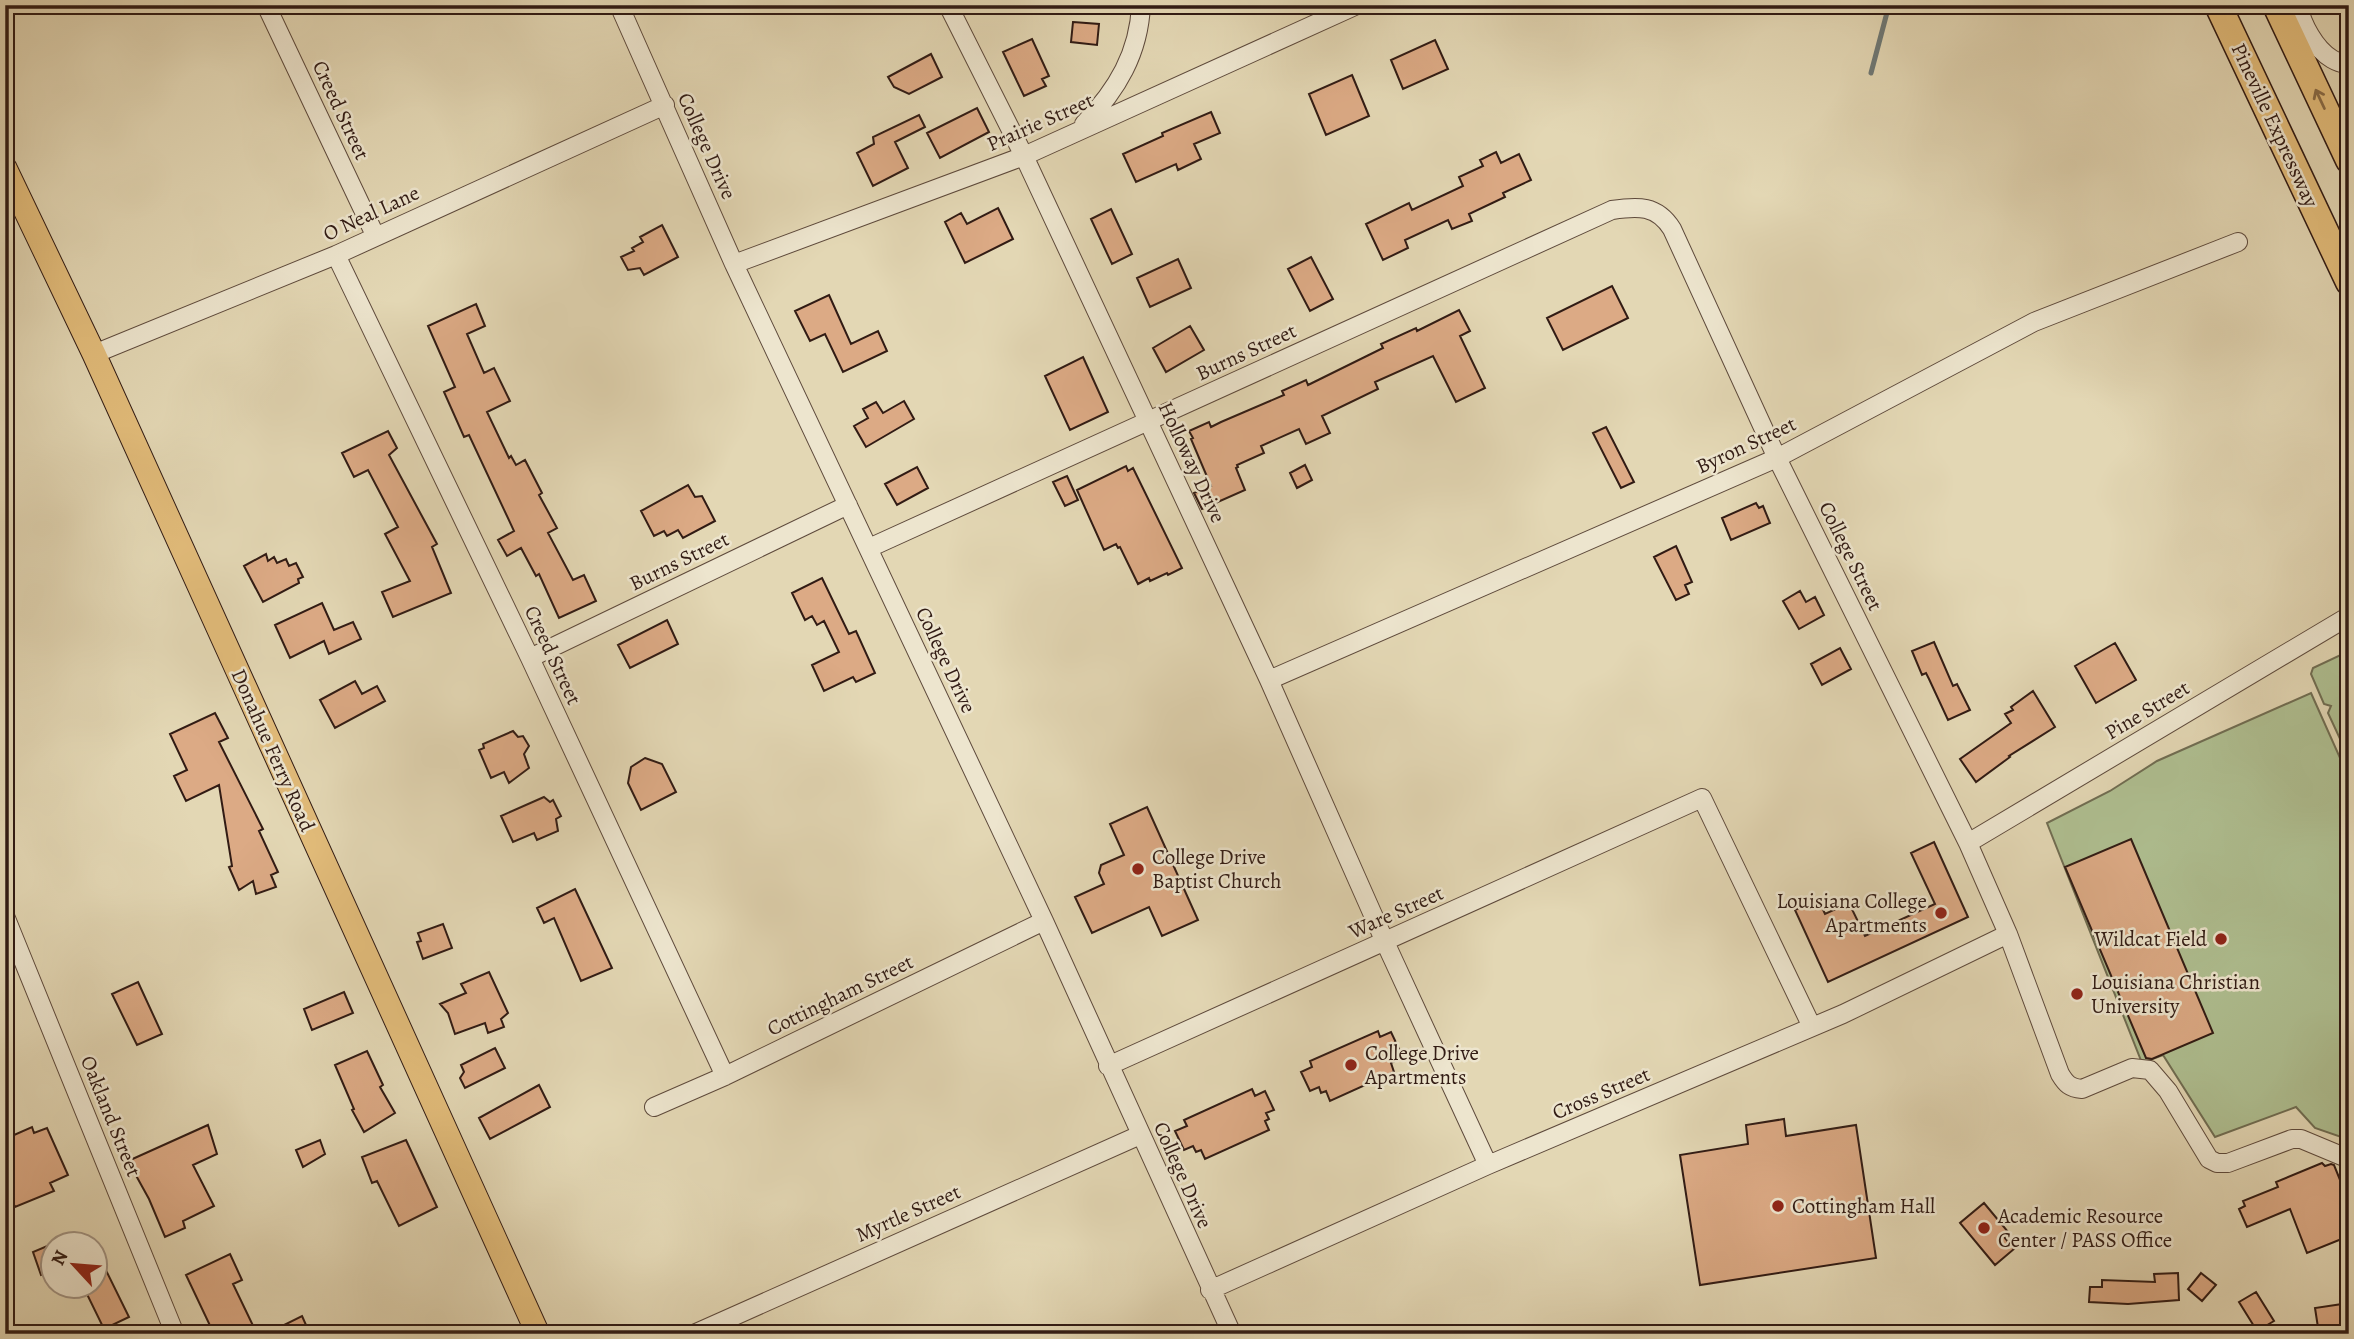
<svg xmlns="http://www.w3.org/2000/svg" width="2354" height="1339" viewBox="0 0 2354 1339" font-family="Alegreya,serif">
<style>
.green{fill:#afbf91;stroke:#706d52;stroke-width:2}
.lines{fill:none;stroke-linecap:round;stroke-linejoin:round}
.stream{stroke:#6f7976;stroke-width:5}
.building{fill:#dcaa85;stroke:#311b14;stroke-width:2}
.minor-casing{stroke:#5e4a3c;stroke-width:20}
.major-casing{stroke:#311b14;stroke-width:25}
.highway-casing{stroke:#311b14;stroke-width:29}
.minor{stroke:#ede5ce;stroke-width:18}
.major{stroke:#e2bc7a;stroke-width:23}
.highway{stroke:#e2bc7a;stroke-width:26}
.oneway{stroke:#8a6c47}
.poi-dot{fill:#8f2418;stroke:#ede5ce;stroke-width:2.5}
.labels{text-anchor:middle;stroke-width:5;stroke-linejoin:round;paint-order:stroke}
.street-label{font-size:21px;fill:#311b14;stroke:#ede5ce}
.poi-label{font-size:21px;fill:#311b14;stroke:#ede5ce;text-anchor:start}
</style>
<rect width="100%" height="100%" fill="#e3d7b4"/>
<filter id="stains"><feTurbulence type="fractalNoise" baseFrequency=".00286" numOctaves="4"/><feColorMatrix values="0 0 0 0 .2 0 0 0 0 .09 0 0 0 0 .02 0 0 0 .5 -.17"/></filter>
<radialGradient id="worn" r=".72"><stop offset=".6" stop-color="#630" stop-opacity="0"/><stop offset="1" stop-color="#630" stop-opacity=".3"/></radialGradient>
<path class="green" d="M2349 651V744L2341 741 2328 713 2331 706 2324 704 2311 674 2313 668Z
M2311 693 2349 778V1136L2344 1138 2315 1128 2296 1107 2215 1137 2163 1055 2142 1063 2047 823 2110 791 2157 761Z"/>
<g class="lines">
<path class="stream" d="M1871 73 1889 5"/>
</g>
<path class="building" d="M1073 22 1099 24 1097 45 1071 42Z
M1032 39 1049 76 1042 79 1046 86 1024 96 1003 52Z
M1435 40 1448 69 1403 89 1391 60Z
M931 54 942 77 909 94 894 87 888 77Z
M1352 75 1369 116 1326 135 1309 94Z
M977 108 989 132 940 158 927 133Z
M1211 112 1220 133 1194 144 1201 159 1178 170 1176 164 1136 182 1123 154 1163 136 1162 133Z
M919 115 925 127 895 142 908 168 873 186 857 153 874 144 873 137Z
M1496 152 1501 163 1519 154 1531 180 1503 193 1505 197 1469 214 1472 221 1452 229 1448 220 1405 240 1408 248 1383 260 1366 224 1409 203 1412 210 1463 186 1459 177 1483 166 1480 160Z
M998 208 1013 239 965 263 945 222 961 213 967 224Z
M1111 209 1132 254 1112 264 1091 219Z
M662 225 678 257 644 275 640 268 628 270 621 257 634 251 632 248 643 242 640 237Z
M1311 257 1333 299 1310 311 1288 269Z
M1178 259 1191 288 1150 307 1137 278Z
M1612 286 1628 318 1563 350 1547 318Z
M829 295 851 344 878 331 887 351 843 372 825 334 810 341 795 311Z
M476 304 485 326 467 334 484 373 494 368 510 401 487 412 509 458 511 456 516 465 525 460 542 493 539 495 557 528 548 533 573 580 584 575 596 601 559 618 539 574 536 576 521 548 507 556 498 540 514 531 469 435 464 437 444 392 455 387 428 326Z
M1459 310 1470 331 1460 336 1485 388 1456 402 1433 356 1375 382 1378 389 1322 416 1330 433 1306 444 1299 429 1261 446 1264 453 1237 465 1238 467 1236 468 1245 490 1202 509 1194 493 1211 486 1191 439 1193 438 1189 431 1209 422 1211 427 1221 422 1284 395 1282 391 1306 380 1308 385 1383 348 1381 344 1416 328 1417 331Z
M1190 326 1204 350 1166 372 1153 348Z
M1083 357 1108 412 1070 430 1045 376Z
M904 401 914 419 866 447 854 426 868 418 863 409 876 402 883 413Z
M1606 427 1634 482 1621 488 1593 433Z
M388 431 397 448 389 455 437 544 432 547 451 593 393 617 382 592 410 581 385 534 398 527 368 470 354 477 342 453Z
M1305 465 1312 480 1297 488 1290 473Z
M1126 466 1128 471 1133 468 1182 568 1168 575 1167 573 1150 581 1149 578 1138 584 1120 547 1118 548 1116 544 1104 550 1077 490Z
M917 467 928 488 897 505 885 484Z
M1067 476 1078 500 1065 506 1053 482Z
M688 485 695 497 702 496 715 521 683 538 678 530 667 536 664 531 654 536 641 511Z
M1756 503 1759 508 1763 506 1770 523 1731 540 1722 518Z
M1676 546 1692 582 1685 585 1689 594 1676 600 1654 557Z
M266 554 268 561 274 557 277 563 286 559 289 566 296 563 303 577 298 579 299 583 263 602 244 566Z
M822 578 849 634 856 631 875 673 856 682 853 677 824 691 812 665 839 652 824 621 817 625 812 616 805 620 792 593Z
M1800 591 1806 602 1815 597 1824 615 1799 629 1783 601Z
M322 603 334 630 353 622 361 639 329 654 324 641 290 658 275 625Z
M667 620 678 644 630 668 618 645Z
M1934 642 1953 686 1957 684 1970 710 1948 720 1929 679 1926 673 1922 675 1912 651Z
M2115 643 2136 680 2096 703 2075 666Z
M1840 648 1851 669 1822 685 1811 664Z
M355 681 362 694 377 686 385 701 335 728 320 700Z
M2033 691 2055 727 2009 756 2010 757 1976 782 1960 759 2011 723 2005 714 2013 710 2011 707Z
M215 713 228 738 219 742 263 829 259 831 278 872 271 875 276 887 256 894 253 881 239 890 229 867 232 866 219 785 186 801 174 776 187 770 170 734Z
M513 731 518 737 523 736 529 746 524 754 529 768 509 783 504 772 491 778 479 750 484 748 483 744Z
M645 758 662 764 676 792 641 810 628 783 631 767Z
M544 797 550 802 553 800 561 816 556 819 558 831 537 840 534 833 513 842 501 816Z
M1147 807 1198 920 1162 936 1149 907 1092 933 1075 897 1104 884 1099 873 1101 865 1124 855 1110 824Z
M2131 839 2213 1033 2152 1059 2146 1058 2065 867Z
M1934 842 1968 917 1828 982 1795 910 1818 899 1825 914 1849 903 1865 936 1935 904 1911 853Z
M575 889 612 968 581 981 554 918 544 923 537 908Z
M443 924 452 948 423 959 417 942 421 941 418 933Z
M489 972 508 1013 501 1019 504 1027 488 1033 485 1023 455 1034 448 1013 440 1004 466 993 461 984Z
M138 982 162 1034 137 1045 112 994Z
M344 992 353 1013 312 1030 304 1009Z
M1378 1031 1380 1037 1391 1032 1400 1051 1392 1054 1395 1061 1391 1063 1394 1072 1330 1101 1326 1091 1321 1093 1319 1087 1310 1091 1301 1072 1312 1067 1310 1061Z
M495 1048 505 1068 465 1088 460 1078 464 1072 461 1065Z
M367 1051 383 1085 380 1087 395 1113 364 1132 352 1110 354 1109 335 1065Z
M539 1085 550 1107 490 1139 479 1118Z
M1252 1089 1255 1096 1265 1091 1274 1110 1266 1113 1269 1119 1265 1121 1269 1130 1205 1159 1201 1150 1196 1152 1193 1146 1184 1150 1175 1131 1187 1126 1184 1120Z
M1784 1119 1786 1136 1856 1125 1876 1258 1700 1285 1680 1155 1748 1144 1746 1125Z
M208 1125 217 1154 193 1165 214 1206 183 1221 185 1228 165 1237 149 1199 128 1161Z
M32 1127 34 1133 47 1128 68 1175 50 1183 54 1191 15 1207 5 1186V1139Z
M320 1140 325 1154 303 1167 296 1150Z
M406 1140 437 1207 399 1226 377 1181 372 1183 362 1157Z
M2322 1163 2325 1166 2331 1164 2334 1165 2349 1202V1236L2307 1253 2290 1209 2247 1227 2239 1209 2245 1206 2243 1201 2278 1187 2276 1182Z
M1984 1203 2009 1233 2004 1237 2014 1249 1995 1265 1960 1223Z
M52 1244V1271L41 1275 33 1252Z
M94 1246 129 1317 104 1329 83 1286H94Z
M230 1254 242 1280 233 1284 257 1334H214L186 1275Z
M2178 1273 2179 1300 2128 1304 2089 1302 2090 1287H2102V1280L2155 1282 2154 1274Z
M2201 1273 2216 1285 2202 1301 2188 1289Z
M2256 1292 2274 1321 2257 1331 2239 1302Z
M2349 1303V1334H2319L2315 1308Z
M302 1316 310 1334H266Z"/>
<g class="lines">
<g class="minor-casing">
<path id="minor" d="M266 5 375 235
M619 5 734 264 1044 921 1232 1334
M948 5 1024 156 1269 680 1385 942 1488 1165
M2298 5C2302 24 2315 49 2332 59 2337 62 2344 64 2349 65
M1084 124C1117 90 1139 53 1141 5
M336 255 530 658 725 1076
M734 264 1024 156 1357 5
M94 354 336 255 665 105
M869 548 1612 210C1638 206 1657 205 1672 229L1777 458 1968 843 2008 934 2060 1074C2066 1084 2070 1088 2082 1089L2132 1068 2150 1070 2168 1091 2209 1159 2217 1163H2228L2292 1139H2301L2349 1159
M530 658 848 505
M1269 680 1777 458 2034 322 2238 242
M1968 843 2349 616
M5 916 175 1334
M1108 1066 1702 798 1812 1027
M654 1107 725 1076 1044 921
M1210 1290 1488 1165 1843 1014 2008 934
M694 1334 1140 1135"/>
</g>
<g class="major-casing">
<path id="major" d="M5 168 94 354 538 1334"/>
</g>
<g class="highway-casing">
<path id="highway" d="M2218 5 2349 282
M2276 5 2349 160"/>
</g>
<use href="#minor" class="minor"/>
<use href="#major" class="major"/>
<use href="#highway" class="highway"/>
</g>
<defs><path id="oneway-shaft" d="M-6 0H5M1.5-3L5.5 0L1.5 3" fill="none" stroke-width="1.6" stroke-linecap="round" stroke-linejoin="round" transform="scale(1.75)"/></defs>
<use class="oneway" href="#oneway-shaft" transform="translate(2320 99) rotate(-115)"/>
<g class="poi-dot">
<circle cx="1138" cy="869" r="7"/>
<circle cx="1941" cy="913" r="7"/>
<circle cx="2221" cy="939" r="7"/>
<circle cx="2077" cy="994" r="7"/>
<circle cx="1351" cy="1065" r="7"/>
<circle cx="1778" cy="1206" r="7"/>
<circle cx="1984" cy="1228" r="7"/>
</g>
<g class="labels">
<g class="street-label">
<text transform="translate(341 110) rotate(65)" y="7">Creed Street</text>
<text transform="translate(1040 122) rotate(-24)" y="7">Prairie Street</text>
<text transform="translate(2275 125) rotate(65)" y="7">Pineville Expressway</text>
<text transform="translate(707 146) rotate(66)" y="7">College Drive</text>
<text transform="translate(371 213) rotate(-25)" y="7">O Neal Lane</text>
<text transform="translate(1246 352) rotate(-25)" y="7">Burns Street</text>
<text transform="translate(1746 445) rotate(-25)" y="7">Byron Street</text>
<text transform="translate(1192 462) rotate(65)" y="7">Holloway Drive</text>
<text transform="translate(1851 556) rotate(64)" y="7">College Street</text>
<text transform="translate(679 561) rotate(-26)" y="7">Burns Street</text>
<text transform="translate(553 655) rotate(65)" y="7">Creed Street</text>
<text transform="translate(946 660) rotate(65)" y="7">College Drive</text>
<text transform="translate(2147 710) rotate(-31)" y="7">Pine Street</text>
<text transform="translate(273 750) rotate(66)" y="7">Donahue Ferry Road</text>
<text transform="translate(1396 912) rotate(-24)" y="7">Ware Street</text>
<text transform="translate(840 995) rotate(-26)" y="7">Cottingham Street</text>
<text transform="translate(1601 1093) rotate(-23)" y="7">Cross Street</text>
<text transform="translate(111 1116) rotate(68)" y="7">Oakland Street</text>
<text transform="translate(1183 1175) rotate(66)" y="7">College Drive</text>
<text transform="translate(908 1213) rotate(-24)" y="7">Myrtle Street</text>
</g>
<g class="poi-label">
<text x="1152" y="864">College Drive<tspan x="1152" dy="24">Baptist Church</tspan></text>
<text x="1927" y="908" text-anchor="end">Louisiana College<tspan x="1927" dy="24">Apartments</tspan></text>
<text x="2207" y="946" text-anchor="end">Wildcat Field</text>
<text x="2091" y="989">Louisiana Christian<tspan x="2091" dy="24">University</tspan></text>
<text x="1365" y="1060">College Drive<tspan x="1365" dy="24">Apartments</tspan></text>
<text x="1792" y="1213">Cottingham Hall</text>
<text x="1998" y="1223">Academic Resource<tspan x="1998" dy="24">Center / PASS Office</tspan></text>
</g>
</g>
<rect width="2354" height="1339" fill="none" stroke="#e3d7b4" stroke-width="28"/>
<rect x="7" y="7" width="2340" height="1325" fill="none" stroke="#311b14" stroke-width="3.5"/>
<rect x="14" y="14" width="2326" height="1311" fill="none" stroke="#311b14" stroke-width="2"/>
<g transform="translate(74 1265) rotate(296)"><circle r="33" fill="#ede5ce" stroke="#a29484" stroke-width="2"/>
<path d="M0-5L12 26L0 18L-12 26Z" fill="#8f2418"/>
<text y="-10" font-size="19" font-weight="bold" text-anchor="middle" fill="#311b14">N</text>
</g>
<rect width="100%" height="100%" filter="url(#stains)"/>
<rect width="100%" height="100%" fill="url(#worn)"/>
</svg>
